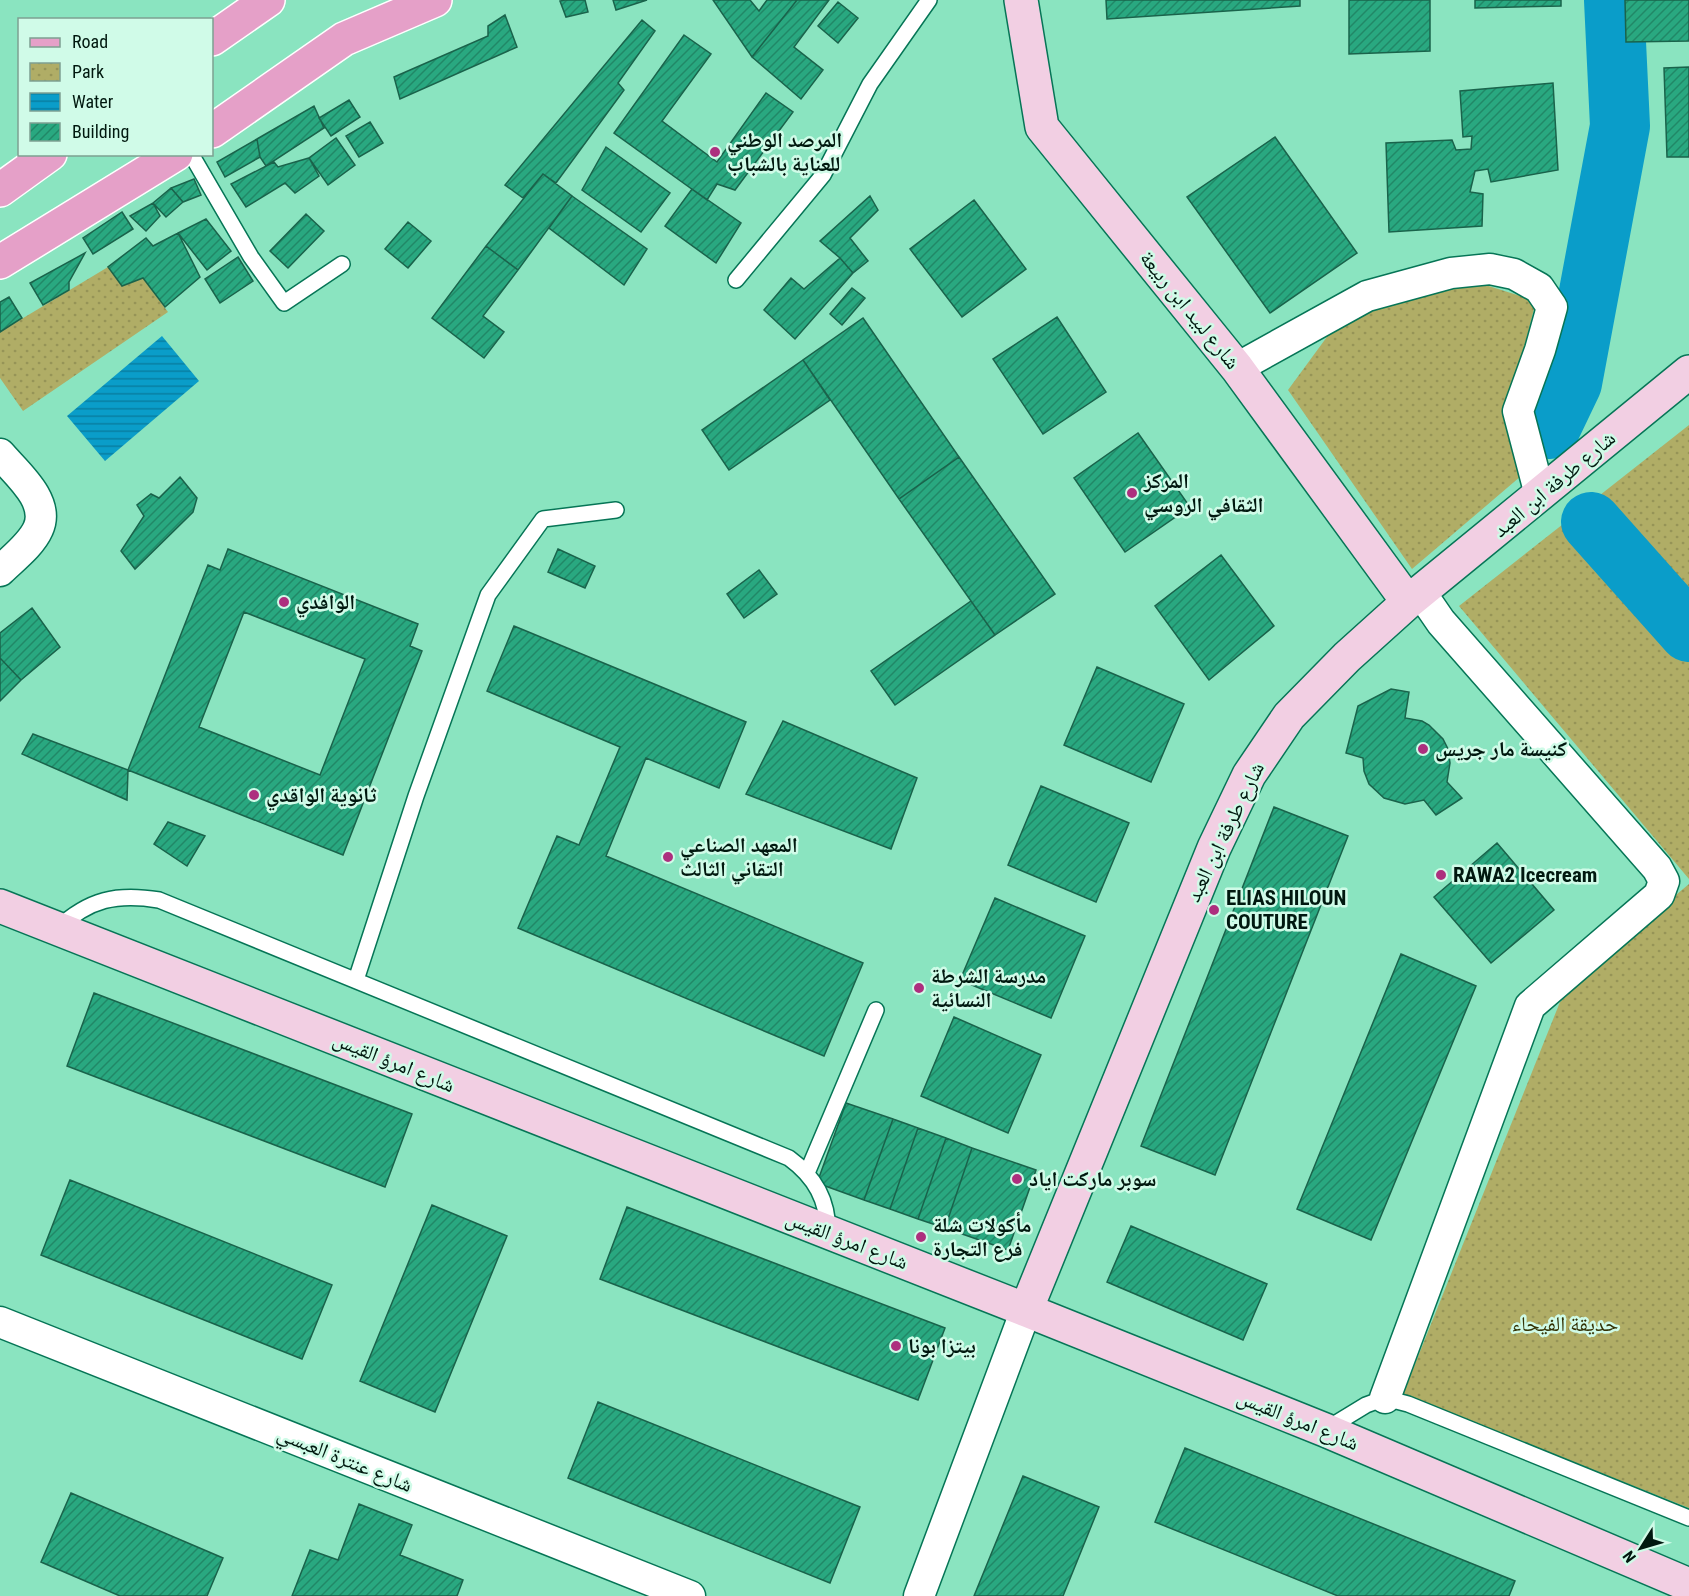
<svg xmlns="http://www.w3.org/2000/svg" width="1689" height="1596" viewBox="0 0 1689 1596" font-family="'Roboto Condensed','Noto Naskh Arabic',sans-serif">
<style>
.park{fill:url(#park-dots)}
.water{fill:url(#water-rules)}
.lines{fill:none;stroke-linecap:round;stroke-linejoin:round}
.river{stroke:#0a9dc9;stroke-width:60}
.building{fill:url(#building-hatch);stroke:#1a634b;stroke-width:1.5;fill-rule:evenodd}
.lane-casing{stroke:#067556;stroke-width:18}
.street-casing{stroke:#067556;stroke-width:33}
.secondary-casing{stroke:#067556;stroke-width:36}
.primary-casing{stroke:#fff;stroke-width:36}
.lane{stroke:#fff;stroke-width:15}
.street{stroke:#fff;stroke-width:30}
.secondary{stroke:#f2cfe3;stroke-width:33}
.primary{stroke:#e5a0c8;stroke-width:33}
.poi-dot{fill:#ad2f7e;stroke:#d0fbe8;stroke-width:2}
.labels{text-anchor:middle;stroke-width:5;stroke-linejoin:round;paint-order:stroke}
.poi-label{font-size:21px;font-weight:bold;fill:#00180f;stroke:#d0fbe8;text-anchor:start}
.street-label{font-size:21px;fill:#00180f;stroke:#d0fbe8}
.park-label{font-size:21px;fill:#343205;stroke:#d0fbe8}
</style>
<defs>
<pattern id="park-dots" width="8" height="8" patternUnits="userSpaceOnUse" patternTransform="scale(1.5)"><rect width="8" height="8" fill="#b0ad66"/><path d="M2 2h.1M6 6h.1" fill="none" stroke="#969457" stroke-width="1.8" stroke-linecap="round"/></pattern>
<pattern id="water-rules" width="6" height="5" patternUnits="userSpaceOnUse" patternTransform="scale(1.5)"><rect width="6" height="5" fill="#0a9dc9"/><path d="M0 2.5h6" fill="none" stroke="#087fa2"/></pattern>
<pattern id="building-hatch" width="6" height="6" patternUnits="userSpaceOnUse" patternTransform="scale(1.5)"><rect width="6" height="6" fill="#29a880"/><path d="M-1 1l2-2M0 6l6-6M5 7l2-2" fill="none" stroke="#218867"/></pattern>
</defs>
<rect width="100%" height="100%" fill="#8ae4c0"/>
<path class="park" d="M108 267 122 286 143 278 168 312 23 411 0 378V332Z
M1479 283 1536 301 1508 411 1527 471 1412 569 1288 390 1343 315 1390 299Z
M1689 425V879L1459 606Z
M1689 884V1508L1403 1394 1560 1002 1658 910Z"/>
<path class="water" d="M162 336 199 381 105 461 67 416Z"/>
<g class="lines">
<path class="river" d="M1550 429 1572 383 1620 126 1614 0
M1591 522 1689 632"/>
</g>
<path class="building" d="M565 0H585L588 12 566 17 560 1Z
M613 0H647L616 10Z
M713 0H750L759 11 767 0H797L752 57Z
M797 0H829L794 47 823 70 801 99 752 57Z
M1106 0H1300V6L1107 19Z
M1349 0H1430V51L1349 54Z
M1475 0H1561V6L1475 8Z
M1625 0H1689V41L1626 42Z
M838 2 858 18 838 43 818 26Z
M505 15 517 47 400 99 394 77 488 36V26Z
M642 20 655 31 618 83 624 90 556 183 543 174 523 198 505 185Z
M684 35 711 54 662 121 717 162 766 93 793 112 735 190 717 184 707 200 614 133Z
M1689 67V157H1667L1664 68Z
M1553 83 1558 170 1491 182 1488 169 1475 171 1470 192 1483 194 1482 226 1389 232 1386 143 1452 140 1456 150 1471 149 1472 136 1463 137 1460 91Z
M349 100 360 117 331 136 319 118Z
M314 106 324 128 266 166 260 157 257 139Z
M370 122 383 143 359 157 346 136Z
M1275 137 1357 253 1270 313 1187 197Z
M336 138 355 165 328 185 309 158Z
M257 139 260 157 225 177 217 162Z
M606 147 670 193 641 232 582 190Z
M309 158 319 176 295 193 285 183 246 207 231 184 274 162 278 167Z
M543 174 572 196 518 270 486 246Z
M194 179 201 195 183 202 171 188Z
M171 188 183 202 166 217 153 203Z
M692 189 741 223 716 263 665 226Z
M572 196 647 249 624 285 549 228Z
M870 196 878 210 850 238 868 261 853 273 840 258 820 241Z
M974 200 1026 269 962 317 910 249Z
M153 203 160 216 146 231 130 216Z
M122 212 133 229 93 254 83 238Z
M306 214 324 231 288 268 270 251Z
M206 219 231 251 207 270 178 233Z
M408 222 431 241 408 268 385 249Z
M178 233 200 277 165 307 143 278 122 286 108 267 146 238 153 246Z
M486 246 518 270 483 316 504 332 484 358 432 318Z
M85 253 69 282V290L43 305 30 283Z
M238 257 253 281 220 303 205 279Z
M840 258 853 273 795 339 764 310 791 278 804 289Z
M852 288 865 298 842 325 830 314Z
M9 297 22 318 0 332V302Z
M1057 317 1106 392 1043 434 993 359Z
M863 318 959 457 899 499 803 360Z
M803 360 830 400 729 470 702 430Z
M1138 433 1190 507 1125 552 1074 478Z
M959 457 1055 594 995 635 899 499Z
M180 477 197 498 193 512 135 569 121 551 144 516 137 505 151 494 159 498Z
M228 549 418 624 410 646 422 651 343 855 128 770 208 565 220 570ZM244 612 365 659 320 775 199 727Z
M558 549 595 566 585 588 548 572Z
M1221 555 1274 626 1209 680 1155 606Z
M759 570 777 594 744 618 727 594Z
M971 601 995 635 895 705 871 671Z
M32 608 60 647 21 680 0 658V633Z
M514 626 746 722 719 788 646 758 606 856 863 963 824 1056 518 928 557 836 579 845 620 747 487 691Z
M0 658 21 680 0 701Z
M1097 667 1184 704 1151 782 1064 745Z
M1391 689 1409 692 1405 718 1422 721 1429 725 1443 739 1448 749 1450 763 1447 782 1462 798 1436 815 1424 800 1405 804 1384 798 1369 784 1364 771 1363 758 1346 753 1358 706Z
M783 721 917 778 891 849 746 794Z
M33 734 128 770 127 800 22 754Z
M1041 786 1129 823 1096 902 1008 865Z
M1274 807 1348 836 1215 1175 1141 1146Z
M168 822 205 836 187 866 154 844Z
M1497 843 1554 910 1491 963 1434 897Z
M995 898 1085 936 1051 1018 960 980Z
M1401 954 1476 986 1371 1240 1297 1209Z
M94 993 412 1114 385 1187 67 1066Z
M954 1017 1041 1055 1008 1133 921 1096Z
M846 1103 893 1119 864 1200 817 1183Z
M893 1119 918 1128 890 1209 864 1200Z
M918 1128 946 1138 918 1219 890 1209Z
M946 1138 972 1148 945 1228 918 1219Z
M972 1148 1036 1170 1008 1250 945 1228Z
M70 1180 332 1285 302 1359 41 1255Z
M432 1205 507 1236 435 1412 360 1381Z
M627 1207 945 1328 918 1400 600 1279Z
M1131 1226 1267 1284 1243 1340 1107 1282Z
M598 1402 860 1507 830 1583 568 1478Z
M1185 1448 1515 1581 1509 1596H1338L1155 1522Z
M1023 1476 1099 1507 1063 1596H974Z
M71 1493 223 1558 207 1596H120L41 1562Z
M359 1504 412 1525 400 1555 463 1580 457 1596H292L310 1550 338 1560Z"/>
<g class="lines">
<g class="lane-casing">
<path id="lane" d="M191 154 251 257 284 303 342 264
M736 280 823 175 870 84 929 0
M57 929C89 899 117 893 159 900L789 1158C815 1177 828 1200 828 1233
M356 980 416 796 488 595 543 519 616 510
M807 1173 876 1010
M1325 1430 1366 1405 1385 1398 1408 1404 1689 1518"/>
</g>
<g class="street-casing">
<path id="street" d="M1237 368 1367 296 1451 273 1490 269 1514 274 1539 288 1552 307 1540 350 1518 411 1540 495
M0 454C16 473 51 501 38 529 31 545 12 559 0 571
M0 1322 690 1596
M1385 1398 1530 1006 1659 895 1664 881 1657 868 1441 622 1421 593
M919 1596 1026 1310"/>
</g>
<g class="secondary-casing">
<path id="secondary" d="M1021 0 1042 127 1237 368 1408 602
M0 906 1026 1310 1325 1430 1689 1585
M1026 1310 1214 848 1249 775 1289 716 1347 657 1408 602 1689 372"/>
</g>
<g class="primary-casing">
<path id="primary" d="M212 39 268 0
M212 131 344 39 435 0
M0 190 50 154
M0 262 176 154"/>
</g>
<use href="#lane" class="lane"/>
<use href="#street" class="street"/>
<use href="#secondary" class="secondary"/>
<use href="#primary" class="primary"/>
</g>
<g class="poi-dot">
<circle cx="715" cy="152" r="6"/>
<circle cx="1132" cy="493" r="6"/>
<circle cx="284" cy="602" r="6"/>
<circle cx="1423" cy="749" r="6"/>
<circle cx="254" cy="795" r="6"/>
<circle cx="668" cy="857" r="6"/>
<circle cx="1441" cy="875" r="6"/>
<circle cx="1214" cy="910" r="6"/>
<circle cx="919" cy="988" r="6"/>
<circle cx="1017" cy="1179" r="6"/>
<circle cx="921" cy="1237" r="6"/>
<circle cx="896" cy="1346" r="6"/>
</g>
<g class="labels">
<g class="poi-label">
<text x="727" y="147">المرصد الوطني<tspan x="727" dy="24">للعناية بالشباب</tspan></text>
<text x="1144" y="488">المركز<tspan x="1144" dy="24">الثقافي الروسي</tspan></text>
<text x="296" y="609">الوافدي</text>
<text x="1435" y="756">كنيسة مار جريس</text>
<text x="266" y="802">ثانوية الواقدي</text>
<text x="680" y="852">المعهد الصناعي<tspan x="680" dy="24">التقاني الثالث</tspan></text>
<text x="1453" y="882">RAWA2 Icecream</text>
<text x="1226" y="905">ELIAS HILOUN<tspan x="1226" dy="24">COUTURE</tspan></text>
<text x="931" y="983">مدرسة الشرطة<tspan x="931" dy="24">النسائية</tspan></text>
<text x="1029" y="1186">سوبر ماركت اياد</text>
<text x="933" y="1232">مأكولات شلة<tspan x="933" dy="24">فرع التجارة</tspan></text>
<text x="908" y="1353">بيتزا بونا</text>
</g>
<g class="street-label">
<text transform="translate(1190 310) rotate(51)" y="7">شارع لبيد ابن ربيعة</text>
<text transform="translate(1554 484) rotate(-40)" y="7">شارع طرفة ابن العبد</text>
<text transform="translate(1225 832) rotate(-64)" y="7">شارع طرفة ابن العبد</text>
<text transform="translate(394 1062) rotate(22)" y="7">شارع امرؤ القيس</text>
<text transform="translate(847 1240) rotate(21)" y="7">شارع امرؤ القيس</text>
<text transform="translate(1298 1420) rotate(22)" y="7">شارع امرؤ القيس</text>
<text transform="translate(345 1459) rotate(22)" y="7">شارع عنترة العبسي</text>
</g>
<g class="park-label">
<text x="1565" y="1331">حديقة الفيحاء</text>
</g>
</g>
<rect x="18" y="18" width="195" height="138" fill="#d0fbe8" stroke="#7da091" stroke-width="1.5"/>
<rect x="30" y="38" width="30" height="9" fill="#e5a0c8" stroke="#7da091" stroke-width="1.5"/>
<text x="72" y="48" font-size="18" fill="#00180f">Road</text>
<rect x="30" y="63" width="30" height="18" fill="url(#park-dots)" stroke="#7da091" stroke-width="1.5"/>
<text x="72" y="78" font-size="18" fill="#00180f">Park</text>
<rect x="30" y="93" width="30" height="18" fill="url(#water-rules)" stroke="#7da091" stroke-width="1.5"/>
<text x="72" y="108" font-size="18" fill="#00180f">Water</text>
<rect x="30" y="123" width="30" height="18" fill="url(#building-hatch)" stroke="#7da091" stroke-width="1.5"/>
<text x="72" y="138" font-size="18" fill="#00180f">Building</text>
<g transform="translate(1641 1548) rotate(233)" stroke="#d0fbe8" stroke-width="4.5" paint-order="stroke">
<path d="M0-4.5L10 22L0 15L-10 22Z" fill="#00180f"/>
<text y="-9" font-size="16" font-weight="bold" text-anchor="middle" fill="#00180f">N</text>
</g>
</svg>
